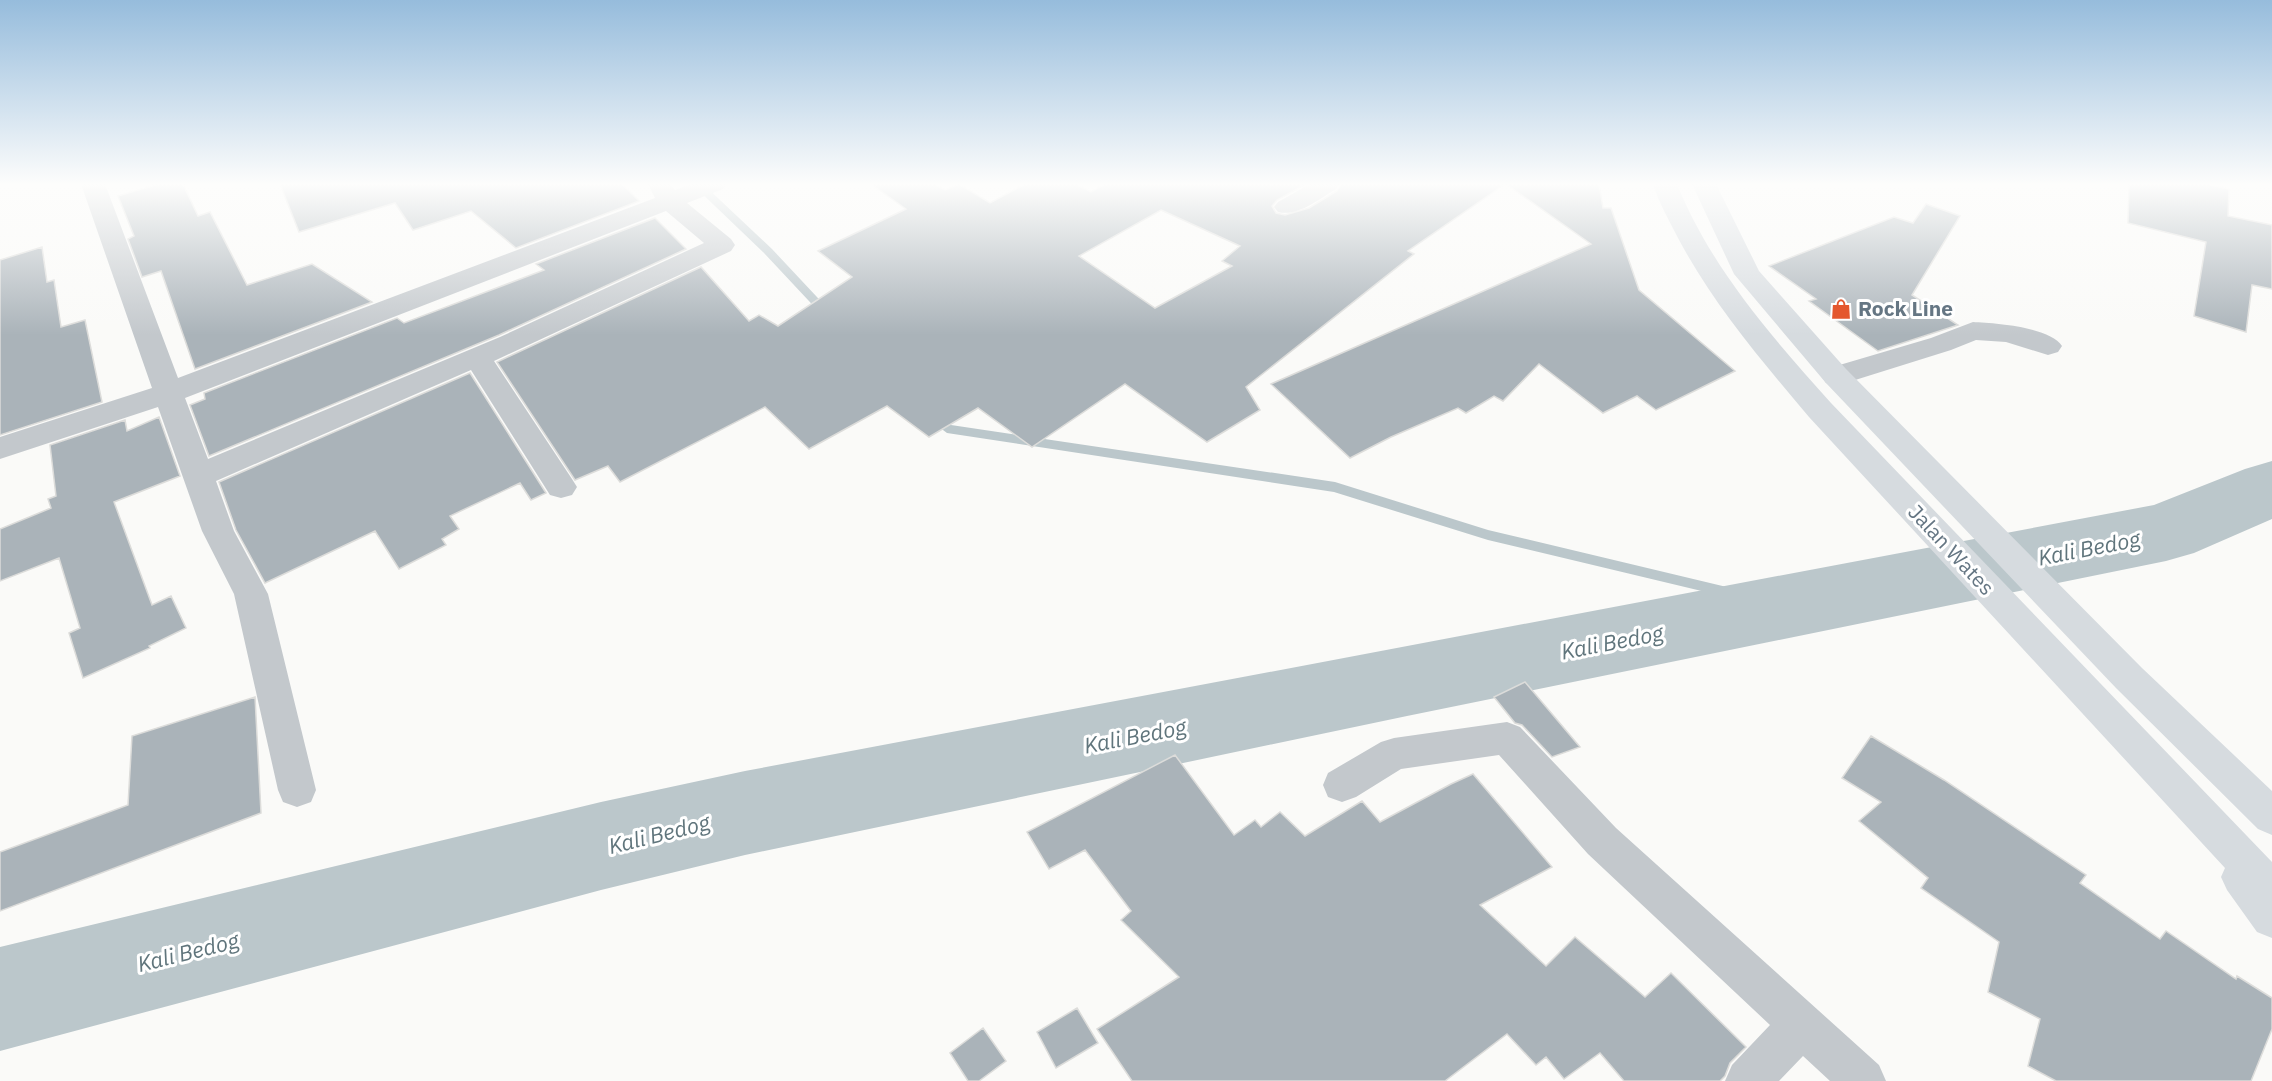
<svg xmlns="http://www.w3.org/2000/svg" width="2272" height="1081" viewBox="0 0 2272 1081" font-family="'IBM Plex Sans',sans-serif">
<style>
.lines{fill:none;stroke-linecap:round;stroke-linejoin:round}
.stream{fill:#bbc7cb;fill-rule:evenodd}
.river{fill:#bbc7cb;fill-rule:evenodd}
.building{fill:#aab3b9;stroke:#dcdcda;stroke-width:1.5;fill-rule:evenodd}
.minor{fill:#c3c8cc;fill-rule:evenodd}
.highway{fill:#d6dbdf;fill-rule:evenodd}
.labels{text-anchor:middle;stroke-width:6;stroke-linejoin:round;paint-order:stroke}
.poi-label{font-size:21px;font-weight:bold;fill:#657683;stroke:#fff;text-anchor:start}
.street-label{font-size:21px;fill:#657683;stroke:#fff}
.water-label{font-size:22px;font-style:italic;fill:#60757c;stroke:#fff}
</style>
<rect width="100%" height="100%" fill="#fafaf8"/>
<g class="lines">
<path class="stream" d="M692 184H703L772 249 831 312V316H823L764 253Z
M931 411 951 425 1335 482 1488 530 1785 601 1790 602 1792 606 1790 610 1785 611 1488 540 1334 492 947 433 927 418 925 415 927 412Z"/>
<path class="river" d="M2272 461V519L2194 553 2166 561 1407 716 745 855 601 890 0 1051V947L601 802 745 771 2154 505 2245 469Z"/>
</g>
<path class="building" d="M158 184H183L198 216 210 212 247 285 312 264 372 302 195 369 161 271 142 277 128 239 134 236 118 196Z
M280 184H622L639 201 516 248 471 211 413 230 395 203 299 232Z
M871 184H935L945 190 959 184 990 203 1025 184H1076L1091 192 1105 184H1306L1277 200 1272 206 1276 213 1285 215 1309 208 1337 191 1341 184H1505L1408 251 1414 254 1246 387 1260 410 1207 442 1125 384 1032 447 978 408 929 437 887 406 809 449 765 407 620 482 608 466 575 480 497 362 701 267 749 321 759 315 778 326 852 277 818 251 906 209ZM1161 210 1240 246 1222 261 1232 266 1155 308 1079 256Z
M1506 184H1599L1603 208H1611L1639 290 1735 371 1656 410 1637 396 1603 413 1539 364 1503 401 1494 396 1466 413 1458 408 1391 437 1350 458 1271 384 1591 244Z
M2129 184H2208L2229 189 2228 216 2272 225V289L2252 285 2246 332 2194 316 2206 242 2128 223Z
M1926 204 1960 216 1912 295 1958 325 1878 351 1809 301 1816 299 1769 266 1894 217 1913 223Z
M655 218 686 249 499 335 209 456 190 405 205 399 204 393 397 318 404 323 544 270 536 264Z
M42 247 47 282 54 280 61 327 85 320 102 402 0 435V260Z
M470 373 546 493 531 500 520 483 450 516 459 529 442 539 446 545 399 569 375 531 265 583 236 530 219 482Z
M159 417 180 476 114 502 152 605 171 596 186 628 149 646 150 648 83 678 69 633 80 628 59 558 0 581V529L51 508 48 499 56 496 50 445 125 420 127 431Z
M1525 682 1580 747 1552 757 1522 725 1515 723 1494 697Z
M255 697 261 813 0 911V852L128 805 132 736Z
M1871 736 1944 780 2086 875 2080 883 2160 939 2166 931 2236 979 2237 976 2272 998V1029L2251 1081H2056L2028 1066 2040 1019 1988 992 1999 942 1921 888 1928 878 1859 821 1881 802 1842 778Z
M1175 755 1234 835 1255 820 1261 827 1280 812 1305 836 1362 801 1380 822 1451 784 1473 774 1552 867 1480 905 1546 966 1575 937 1645 997 1671 973 1746 1047 1730 1063 1725 1076 1720 1081H1624L1600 1053 1564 1079 1546 1057 1536 1065 1507 1034 1445 1081H1132L1097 1029 1179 977 1121 920 1131 911 1085 850 1049 869 1027 832Z
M1077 1008 1098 1043 1056 1068 1037 1032Z
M983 1028 1006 1061 979 1081H968L950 1053Z"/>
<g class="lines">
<path class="minor" d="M81 184H105L178 378 655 198 648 184H670L675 190 692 184H726L723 189 687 203 731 239 735 245 731 251 494 361 572 479 577 487 572 495 561 498 550 495 471 370 216 481 234 531 268 594 316 790 311 802 297 807 283 802 278 790 234 594 202 531 158 407 0 459V437L152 388ZM666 211 704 243 500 337 208 459 185 398Z
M1310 184H1339L1336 189C1319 199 1298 217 1278 212L1274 207 1278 202Z
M1973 322C1995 323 2050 327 2062 346L2058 352 2048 355 2006 342 1976 340 1951 350 1836 386 1826 383 1821 376 1826 369 1931 338Z
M1507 722 1520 727 1616 828 1879 1065 1886 1081H1830L1803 1056 1779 1081H1725L1732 1065 1770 1025 1588 854 1499 755 1401 769 1356 797 1342 802 1328 797 1323 785 1328 773 1381 742 1394 738Z"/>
<path class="highway" d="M1653 184H1677C1711 268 1771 336 1831 403L2272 862V938L2257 932 2227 890 2221 877 2225 868 1809 417C1761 360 1713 304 1678 238 1669 220 1659 203 1653 184Z
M1692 184H1716L1759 271 1846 369 2142 668 2272 791V835L2258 829 2116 688 1826 383 1734 274Z"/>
</g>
<linearGradient id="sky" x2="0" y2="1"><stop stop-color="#96bcdc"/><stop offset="0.55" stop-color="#fdfdfc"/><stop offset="1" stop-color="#fdfdfc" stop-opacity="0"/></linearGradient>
<rect width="2272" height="335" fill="url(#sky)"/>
<defs>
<g id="shop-bare" transform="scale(1.62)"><path d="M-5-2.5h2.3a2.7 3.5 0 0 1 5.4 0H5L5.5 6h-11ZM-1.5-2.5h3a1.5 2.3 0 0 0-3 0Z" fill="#e4572e" stroke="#fff" stroke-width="2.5" paint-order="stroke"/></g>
</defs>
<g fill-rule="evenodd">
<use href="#shop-bare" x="1841" y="309"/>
</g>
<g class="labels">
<g class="poi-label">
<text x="1858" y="316">Rock Line</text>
</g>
<g class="street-label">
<text transform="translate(1951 550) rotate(47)" y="7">Jalan Wates</text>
</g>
<g class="water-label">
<text transform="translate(2089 548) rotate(-11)" y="8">Kali Bedog</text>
<text transform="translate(1612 642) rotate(-11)" y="8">Kali Bedog</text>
<text transform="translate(1135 736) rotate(-11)" y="8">Kali Bedog</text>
<text transform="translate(659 834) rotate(-14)" y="8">Kali Bedog</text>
<text transform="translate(188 952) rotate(-14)" y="8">Kali Bedog</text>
</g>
</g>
</svg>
